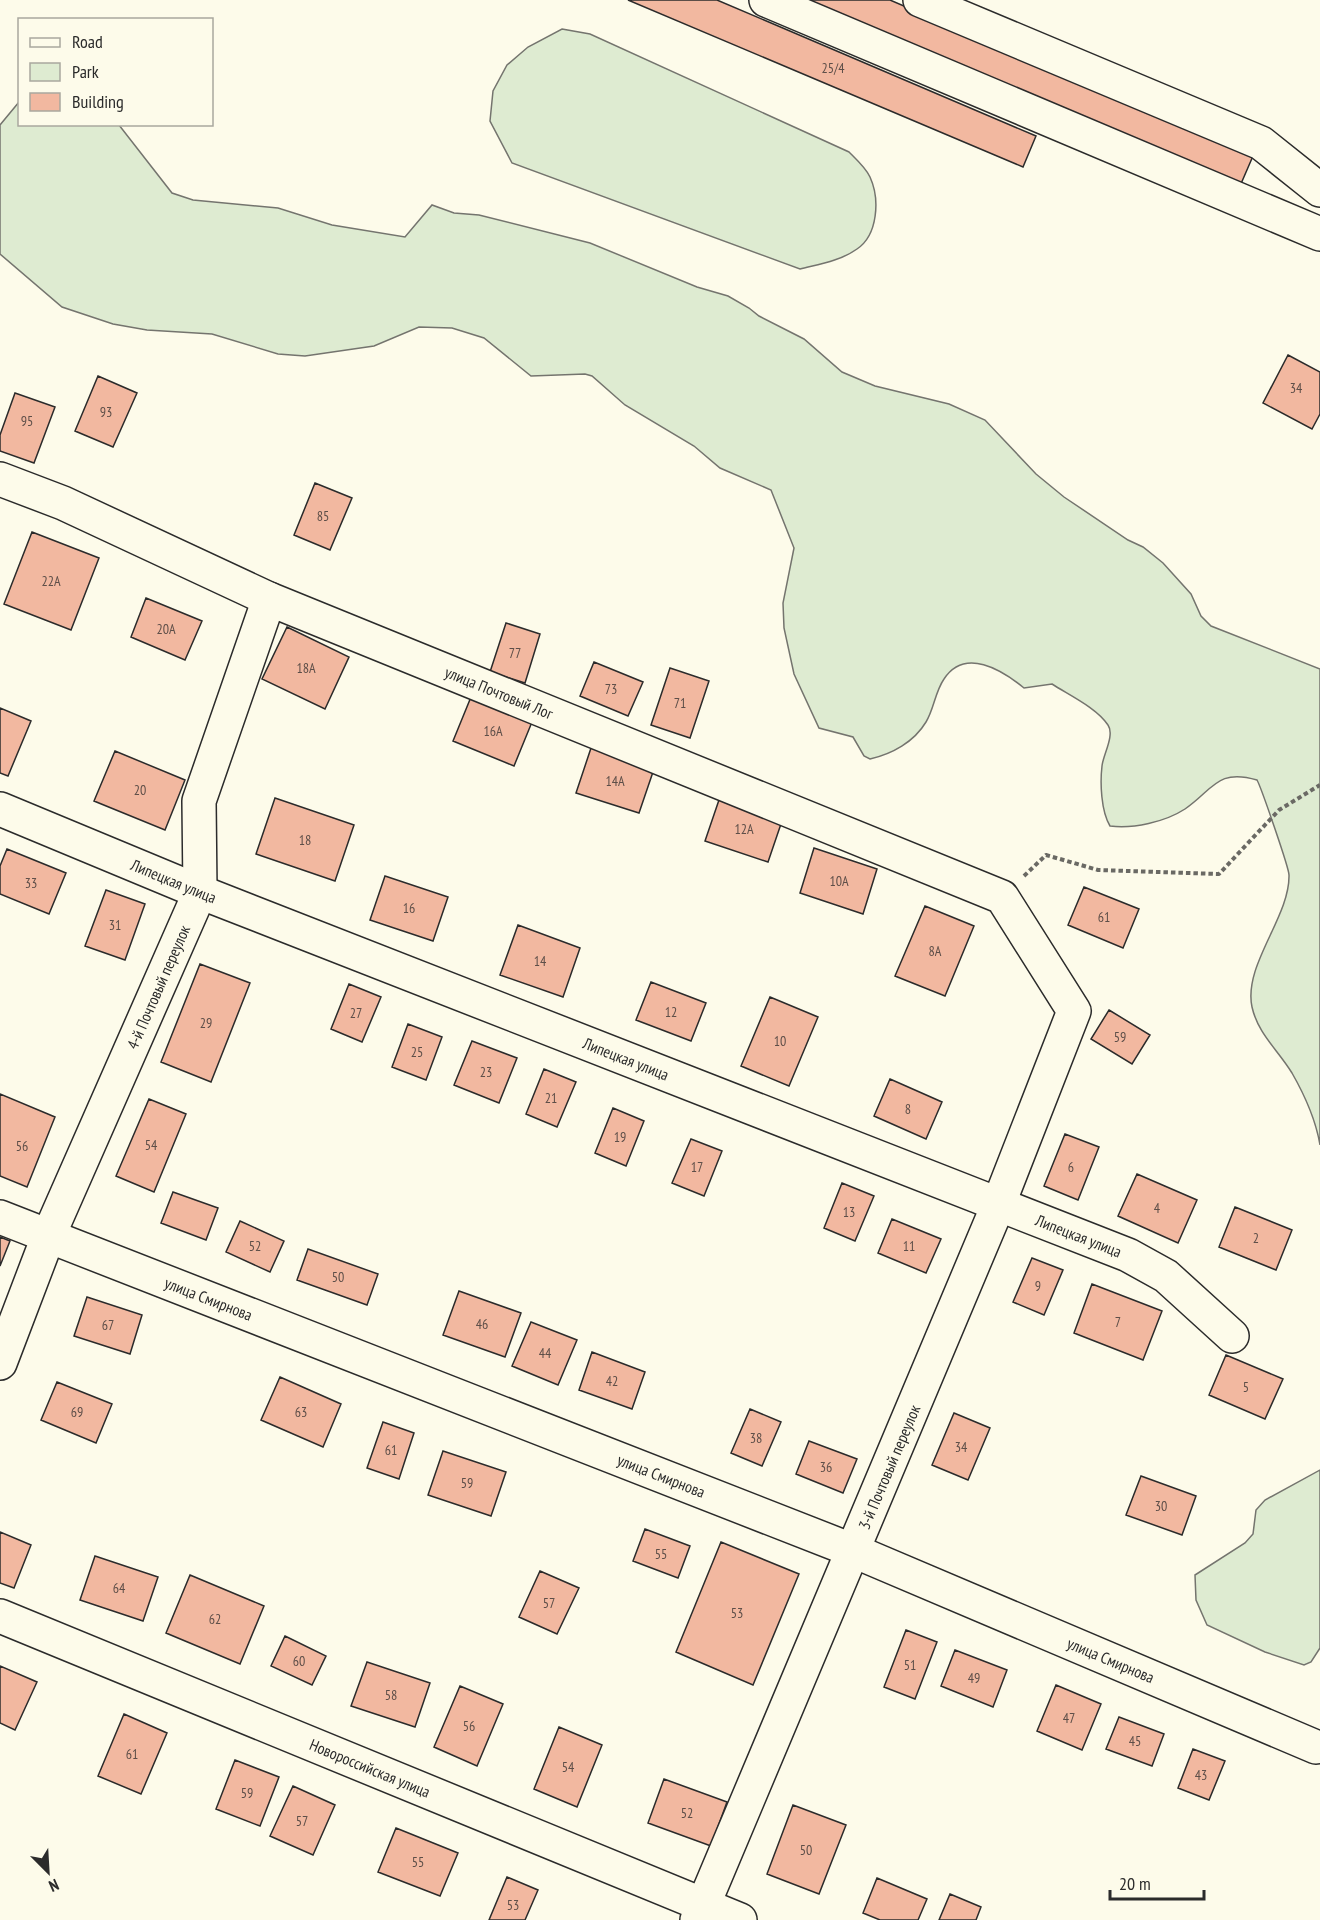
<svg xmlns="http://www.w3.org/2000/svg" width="1320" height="1920" viewBox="0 0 1320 1920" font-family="'PT Sans Narrow',sans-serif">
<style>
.green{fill:#deebd1;stroke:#74746e;stroke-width:1.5}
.building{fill:#f2b8a0;stroke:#2b2b2b;stroke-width:1.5}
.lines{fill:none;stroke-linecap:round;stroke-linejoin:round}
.minor-casing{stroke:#2b2b2b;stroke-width:36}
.path{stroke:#6a6964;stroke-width:4;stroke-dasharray:4.5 3;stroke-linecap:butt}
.minor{stroke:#fdfbea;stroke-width:33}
.labels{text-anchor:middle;stroke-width:4.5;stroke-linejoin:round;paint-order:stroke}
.number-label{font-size:14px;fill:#5d4e48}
.street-label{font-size:16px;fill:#2b2b2b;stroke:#fdfbea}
</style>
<rect width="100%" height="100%" fill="#fdfbea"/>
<path class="green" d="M562 29 590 34 849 152C856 159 866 168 870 177 880 199 878 235 857 249 840 261 820 264 800 269L512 163 490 121 493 91 507 65 528 47Z
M19 102 20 124 119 125 172 193 193 200 278 208 332 225 405 237 432 205 454 213 479 215 590 243 697 287 728 296 749 308 759 316 804 339 842 372 875 386 949 404 985 420 1036 474 1064 497 1128 540 1143 547 1163 563 1191 594 1201 616 1211 626 1320 669V1145C1316 1121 1304 1094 1292 1073 1278 1050 1258 1034 1252 1007 1243 965 1290 917 1289 875 1289 868 1261 787 1257 780 1217 768 1213 790 1185 809 1165 822 1133 829 1110 826 1101 811 1100 783 1102 766 1103 755 1115 735 1108 725 1097 708 1069 695 1052 684L1024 688C1002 670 965 647 944 679 935 692 934 709 926 722 914 742 892 754 870 759L864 756 853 737 819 728 794 674 784 628 783 603 794 548 771 490 720 468 694 446 625 405 592 376 585 374 531 376 484 338 452 328 419 327 374 346 305 356 278 354 212 334 147 330 113 324 62 307 0 254V125Z
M1320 1470V1648L1311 1662 1304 1665 1265 1652 1207 1625 1196 1600 1195 1575 1245 1543 1253 1534 1256 1510 1265 1500Z"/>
<path class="building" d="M628 0H717L1036 136 1023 167Z
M807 0H890L1253 156 1240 186Z
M1288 355 1320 372V414L1312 429 1263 403Z
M98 376 137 393 113 447 75 431Z
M15 393 55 407 34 463 0 451V435Z
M315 483 352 498 330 550 294 535Z
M32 532 99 558 71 630 4 604Z
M146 598 202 621 185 660 131 637Z
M506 623 540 634 525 683 490 672Z
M287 627 349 657 325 709 262 679Z
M594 662 643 682 628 716 580 696Z
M670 668 709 681 690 738 651 725Z
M471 697 532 722 514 766 453 741Z
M0 708 31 721 8 776 0 773Z
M591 748 654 769 639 813 576 793Z
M115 751 185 780 165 830 94 801Z
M720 797 783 818 768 862 705 841Z
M275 798 354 825 335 881 256 854Z
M814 848 877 869 863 914 800 893Z
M7 849 66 873 49 914 0 894V866Z
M385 876 448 897 433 941 370 920Z
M1084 887 1139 909 1123 948 1068 925Z
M106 890 145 904 125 960 85 946Z
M925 906 974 926 945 996 895 976Z
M518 925 580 948 563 997 500 975Z
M200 964 250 983 211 1082 161 1062Z
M651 982 706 1003 691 1041 636 1020Z
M349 984 381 997 362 1042 331 1029Z
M770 997 818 1017 789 1086 741 1066Z
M1109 1010 1150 1035 1132 1064 1091 1039Z
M408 1024 442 1037 426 1080 392 1067Z
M472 1041 517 1058 499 1103 454 1085Z
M544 1069 576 1082 557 1127 526 1114Z
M890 1079 942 1102 926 1139 874 1116Z
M0 1094 55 1117 27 1187 0 1176Z
M149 1099 186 1114 154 1192 116 1176Z
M613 1108 644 1121 626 1166 595 1153Z
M1065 1134 1099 1147 1078 1200 1044 1186Z
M691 1139 722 1151 704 1196 672 1183Z
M1137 1174 1197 1200 1178 1243 1118 1216Z
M842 1183 874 1196 855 1241 824 1228Z
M173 1192 218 1208 206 1240 161 1223Z
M1235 1207 1292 1230 1276 1270 1219 1247Z
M892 1219 941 1239 926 1273 878 1253Z
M240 1221 284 1241 270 1272 226 1252Z
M0 1237 10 1241 0 1266Z
M308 1249 378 1274 367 1305 297 1280Z
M1032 1258 1063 1270 1044 1315 1013 1302Z
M1092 1284 1162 1311 1143 1360 1074 1333Z
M459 1291 521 1313 505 1357 443 1335Z
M87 1297 142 1315 130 1354 74 1336Z
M531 1322 577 1340 558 1385 512 1366Z
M592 1352 645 1372 632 1409 579 1390Z
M1226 1355 1283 1379 1265 1419 1209 1395Z
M280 1377 341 1404 323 1447 261 1420Z
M57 1382 112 1404 96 1443 41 1420Z
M750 1409 781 1422 762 1466 731 1453Z
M954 1413 990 1428 968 1480 932 1465Z
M383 1422 414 1433 399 1479 367 1468Z
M809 1441 857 1459 843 1493 796 1474Z
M443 1451 506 1472 491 1516 428 1495Z
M1141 1476 1196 1496 1182 1535 1126 1515Z
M645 1529 690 1546 678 1578 633 1561Z
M0 1532 31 1545 14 1588 0 1583Z
M721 1542 799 1574 753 1685 676 1652Z
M95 1556 158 1577 143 1621 80 1600Z
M540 1571 579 1588 557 1634 519 1617Z
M190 1575 264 1606 240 1664 166 1633Z
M906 1630 937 1642 915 1699 884 1687Z
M285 1636 326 1656 312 1685 271 1666Z
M955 1650 1007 1670 993 1707 941 1686Z
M367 1662 430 1683 415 1727 351 1706Z
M0 1666 37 1682 15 1730 0 1723Z
M1056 1685 1101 1704 1082 1750 1037 1731Z
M460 1686 503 1704 477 1766 434 1747Z
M124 1714 167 1733 141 1794 98 1776Z
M1119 1717 1164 1734 1152 1766 1106 1749Z
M559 1727 602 1745 577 1807 534 1789Z
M1193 1749 1225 1761 1209 1800 1178 1788Z
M235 1760 279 1777 260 1826 216 1809Z
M664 1779 727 1802 711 1846 648 1823Z
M293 1786 335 1805 313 1855 270 1836Z
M793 1805 846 1825 819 1894 767 1874Z
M396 1828 458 1853 440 1896 378 1872Z
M507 1877 538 1890 525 1920H489Z
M877 1878 927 1899 918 1920H880L863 1913Z
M950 1894 981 1907 976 1920H939Z"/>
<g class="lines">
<g class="minor-casing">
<g id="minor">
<path d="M766 0 1320 234"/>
<path d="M920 0 1261 143 1320 190"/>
<path id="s1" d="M0 479 63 503 269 599 1002 897 1074 1011 999 1203 697 1920"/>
<path id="s2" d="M0 809 200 892 1128 1255 1166 1276 1232 1336"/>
<path id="s3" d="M0 1217 854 1551 1316 1747"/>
<path id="s4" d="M0 1363 48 1237 200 892 199 801 269 599"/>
<path id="s5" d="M0 1616 740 1920"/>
</g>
</g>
<path class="path" d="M1024 876 1046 855 1098 870 1219 874 1279 810 1320 785"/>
<use href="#minor" class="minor"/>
</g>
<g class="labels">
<g class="number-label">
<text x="833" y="73">25/4</text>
<text x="1296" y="393">34</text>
<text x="106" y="417">93</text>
<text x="27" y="426">95</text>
<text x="323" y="521">85</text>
<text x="51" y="586">22А</text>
<text x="166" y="634">20А</text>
<text x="515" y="658">77</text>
<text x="306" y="673">18А</text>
<text x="611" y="694">73</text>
<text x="680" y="708">71</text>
<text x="493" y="736">16А</text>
<text x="615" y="786">14А</text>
<text x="140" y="795">20</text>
<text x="744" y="834">12А</text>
<text x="305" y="845">18</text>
<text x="839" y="886">10А</text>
<text x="31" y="888">33</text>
<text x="409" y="913">16</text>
<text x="1104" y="922">61</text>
<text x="115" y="930">31</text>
<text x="935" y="956">8А</text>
<text x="540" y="966">14</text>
<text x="671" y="1017">12</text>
<text x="356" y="1018">27</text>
<text x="206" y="1028">29</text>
<text x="1120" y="1042">59</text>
<text x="780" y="1046">10</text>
<text x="417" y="1057">25</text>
<text x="486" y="1077">23</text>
<text x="551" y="1103">21</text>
<text x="908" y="1114">8</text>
<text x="620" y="1142">19</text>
<text x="151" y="1150">54</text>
<text x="22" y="1151">56</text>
<text x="697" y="1172">17</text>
<text x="1071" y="1172">6</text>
<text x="1157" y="1213">4</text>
<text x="849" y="1217">13</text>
<text x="1256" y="1243">2</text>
<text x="255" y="1251">52</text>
<text x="909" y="1251">11</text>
<text x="338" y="1282">50</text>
<text x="1038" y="1291">9</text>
<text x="1118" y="1327">7</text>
<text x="482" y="1329">46</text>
<text x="108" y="1330">67</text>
<text x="545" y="1358">44</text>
<text x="612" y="1386">42</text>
<text x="1246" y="1392">5</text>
<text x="77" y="1417">69</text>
<text x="301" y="1417">63</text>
<text x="756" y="1443">38</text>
<text x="961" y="1452">34</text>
<text x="391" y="1455">61</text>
<text x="826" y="1472">36</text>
<text x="467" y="1488">59</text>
<text x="1161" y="1511">30</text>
<text x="661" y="1559">55</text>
<text x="119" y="1593">64</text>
<text x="549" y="1608">57</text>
<text x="737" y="1618">53</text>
<text x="215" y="1624">62</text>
<text x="299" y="1666">60</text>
<text x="910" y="1670">51</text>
<text x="974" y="1683">49</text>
<text x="391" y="1700">58</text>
<text x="1069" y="1723">47</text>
<text x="469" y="1731">56</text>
<text x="1135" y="1746">45</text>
<text x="132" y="1759">61</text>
<text x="568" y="1772">54</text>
<text x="1201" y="1780">43</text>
<text x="247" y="1798">59</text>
<text x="687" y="1818">52</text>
<text x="302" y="1826">57</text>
<text x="806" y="1855">50</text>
<text x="418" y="1867">55</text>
<text x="513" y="1910">53</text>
</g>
<g class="street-label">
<text dy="6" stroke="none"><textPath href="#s1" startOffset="543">улица Почтовый Лог</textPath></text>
<text dy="6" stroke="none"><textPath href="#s2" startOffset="188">Липецкая улица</textPath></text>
<text dy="6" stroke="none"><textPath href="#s4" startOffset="408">4-й Почтовый переулок</textPath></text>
<text dy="6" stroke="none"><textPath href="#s2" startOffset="674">Липецкая улица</textPath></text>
<text dy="6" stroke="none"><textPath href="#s2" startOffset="1160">Липецкая улица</textPath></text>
<text dy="6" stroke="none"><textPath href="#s3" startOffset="224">улица Смирнова</textPath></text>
<text transform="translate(889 1467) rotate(-67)" y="6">3-й Почтовый переулок</text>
<text dy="6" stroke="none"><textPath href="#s3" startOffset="710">улица Смирнова</textPath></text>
<text dy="6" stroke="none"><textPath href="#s3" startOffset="1196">улица Смирнова</textPath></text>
<text dy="6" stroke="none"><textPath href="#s5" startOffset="400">Новороссийская улица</textPath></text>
</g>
</g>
<rect x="18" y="18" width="195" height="108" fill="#fdfbea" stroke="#a9a89e" stroke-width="1.5"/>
<rect x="30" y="38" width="30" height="9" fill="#fdfbea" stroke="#a9a89e" stroke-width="1.5"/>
<text x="72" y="48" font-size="18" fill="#2b2b2b">Road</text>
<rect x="30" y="63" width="30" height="18" fill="#deebd1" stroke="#a9a89e" stroke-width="1.5"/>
<text x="72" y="78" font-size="18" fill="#2b2b2b">Park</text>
<rect x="30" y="93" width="30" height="18" fill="#f2b8a0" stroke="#a9a89e" stroke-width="1.5"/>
<text x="72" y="108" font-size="18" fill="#2b2b2b">Building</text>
<g transform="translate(48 1872) rotate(156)" stroke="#fdfbea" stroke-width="4.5" paint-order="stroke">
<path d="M0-4.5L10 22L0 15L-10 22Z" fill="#2b2b2b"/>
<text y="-9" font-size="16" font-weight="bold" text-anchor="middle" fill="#2b2b2b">N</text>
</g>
<path d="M1110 1890v9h94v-9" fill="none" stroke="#2b2b2b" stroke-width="3"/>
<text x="1119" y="1890" font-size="18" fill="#2b2b2b" stroke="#fdfbea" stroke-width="4.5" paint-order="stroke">20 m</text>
</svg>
